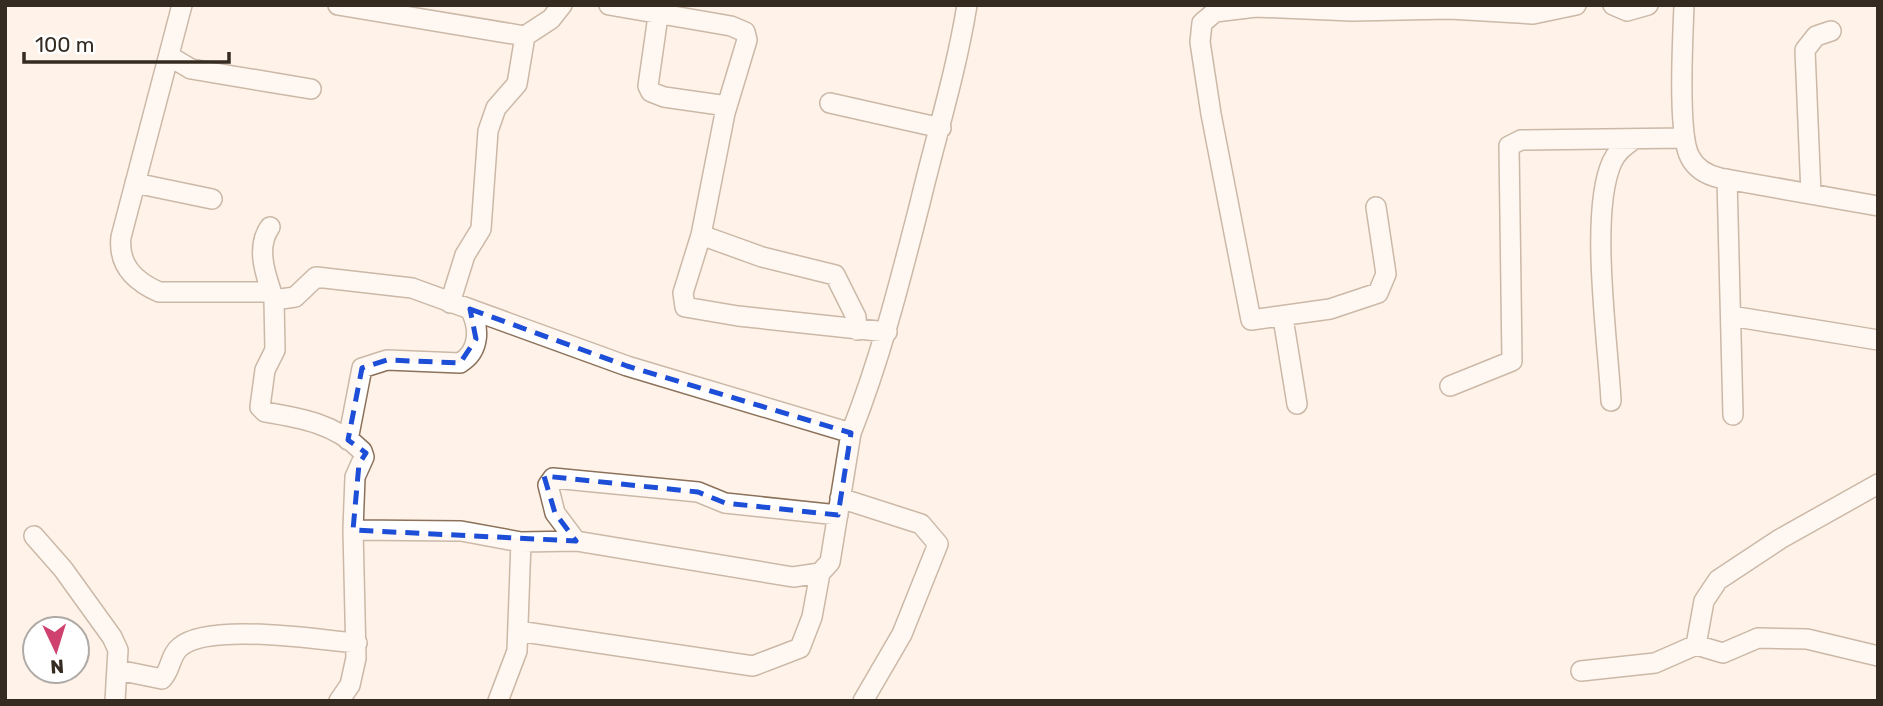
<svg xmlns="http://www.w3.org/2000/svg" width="1883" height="706" viewBox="0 0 1883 706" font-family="Rubik,sans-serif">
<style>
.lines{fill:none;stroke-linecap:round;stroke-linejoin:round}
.minor-casing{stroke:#8c725a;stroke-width:22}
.minor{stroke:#fff;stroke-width:19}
.marked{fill:none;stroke:#1d4ed8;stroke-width:5;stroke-dasharray:14 9;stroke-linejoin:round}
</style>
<rect width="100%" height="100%" fill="#fff2e8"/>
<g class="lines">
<g class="minor-casing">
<path id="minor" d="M182 5 121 237C118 265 134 281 159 292H271
M338 5 525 36 551 19 562 5
M609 5 731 26 745 32 747 40 725 113 701 235 762 257 835 275 856 317 857 330
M1613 5 1627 11 1648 5
M1684 5C1683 35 1677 134 1690 157 1696 169 1707 175 1720 178L1878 206
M658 16 648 86 651 92 664 97 727 106
M169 56 191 69 311 89
M830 103 941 128
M1727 179 1733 415
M135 183 212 199
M1811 194 1805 50 1816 36 1831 31
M1376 207 1386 274 1378 293 1330 309 1251 320 1211 114 1200 42 1202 23 1215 12 1256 7 1352 11 1450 9 1533 14 1576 5
M270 227C255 248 266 276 274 300
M701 235 683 293 685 307 738 316 887 332
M450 303 465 255 481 229 488 131 496 108 517 84 525 36
M1731 316 1878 340
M1283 318 1297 404
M1450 386 1512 361 1509 146 1521 140 1684 138
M1611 401C1608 341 1589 213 1612 162 1617 151 1625 146 1634 139
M348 440 362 368 387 360 460 363C480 351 480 328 470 309
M840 498 921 524 938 544 902 634 863 701
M353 530 355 477 364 457 362 451C336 424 301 418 265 412L260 407 265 370 275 350 274 300 295 297 316 277 412 288 627 366 851 433C881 357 900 281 920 203 936 136 956 73 967 5
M34 536 63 569 112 637 118 650 115 701
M576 541 555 513 548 485 553 478 698 492 725 503 838 515
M521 542 576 541 793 577 820 573 830 562 851 433
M518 631 753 666 800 648 812 617 820 573
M1696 645 1704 601 1718 580 1780 539 1878 484
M118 670 162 679C171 670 170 655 180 647 209 622 318 640 357 643
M1581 671 1655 663 1696 645 1723 653 1758 638 1807 639 1878 656
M339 701 350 685 356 658 353 530 461 531 521 542 517 651 498 701"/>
</g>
<use href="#minor" class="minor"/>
</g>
<path d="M0 0H1883V706H0ZM470 309 627 366 851 433 838 515 725 503 698 492 544 476 555 513 576 541 353 530 359 464 366 453 348 440 362 368 387 360 460 363 476 339Z" fill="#fff2e8" fill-opacity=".55" fill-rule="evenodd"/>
<path class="marked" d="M470 309 627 366 851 433 838 515 725 503 698 492 544 476 555 513 576 541 353 530 359 464 366 453 348 440 362 368 387 360 460 363 476 339Z"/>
<rect width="1883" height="706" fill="none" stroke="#362b21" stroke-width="14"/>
<g transform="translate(56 650) rotate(176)"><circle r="33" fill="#ffffff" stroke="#afaaa6" stroke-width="2"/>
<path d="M0-5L12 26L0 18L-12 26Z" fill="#cf416f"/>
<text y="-10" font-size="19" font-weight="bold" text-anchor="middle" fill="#362b21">N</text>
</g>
<path d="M24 52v10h205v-10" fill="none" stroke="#362b21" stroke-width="3.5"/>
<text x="35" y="52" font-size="21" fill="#362b21" stroke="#ffffff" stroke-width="5" paint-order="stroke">100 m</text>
</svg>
